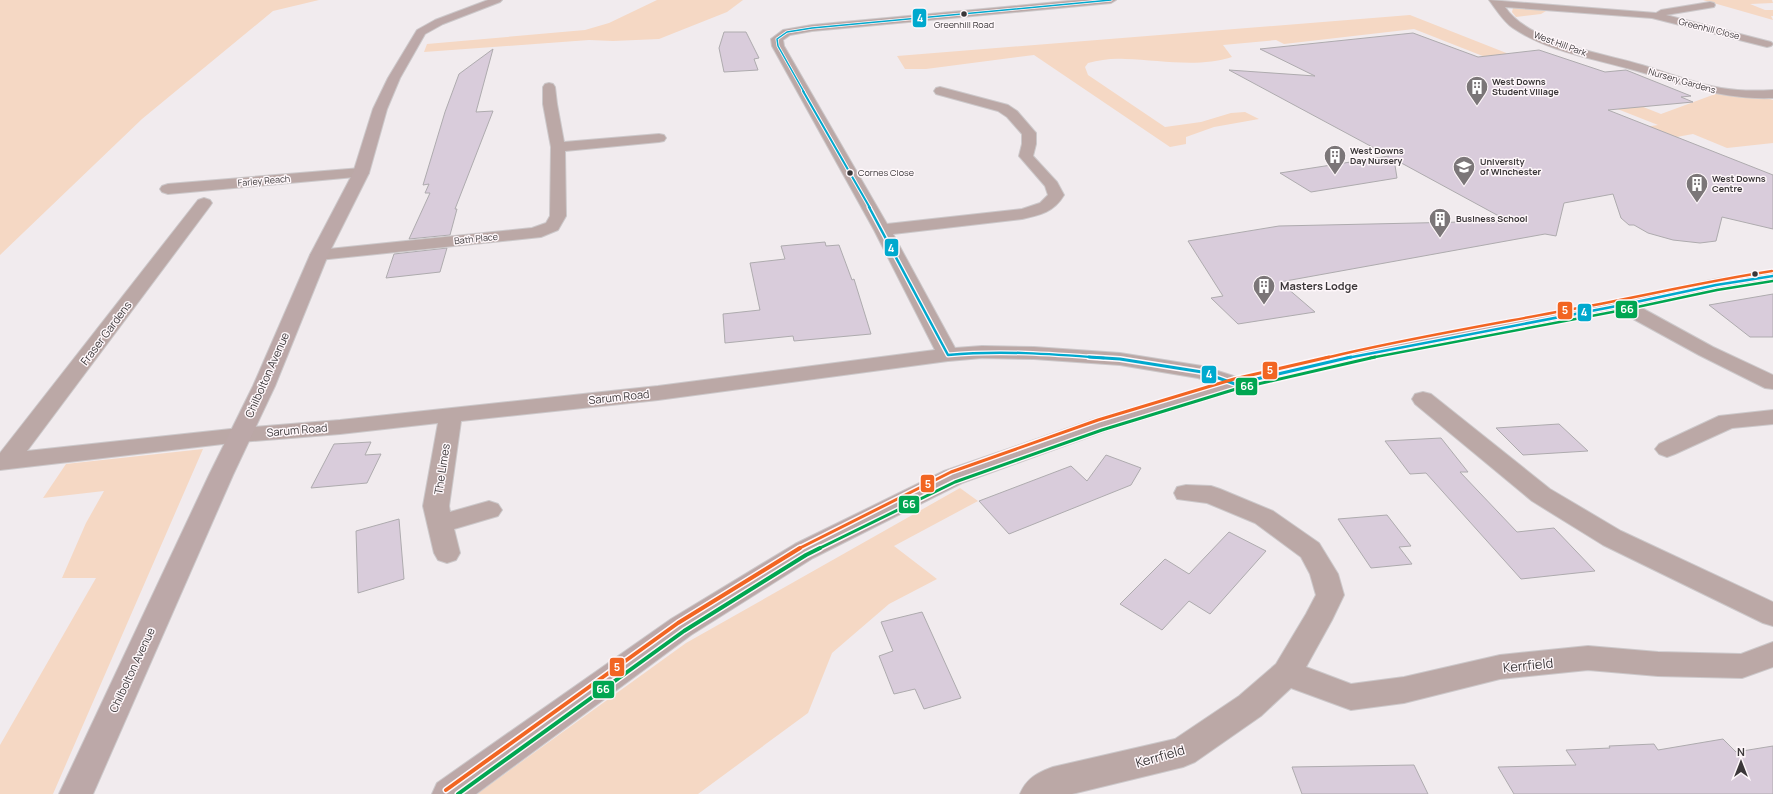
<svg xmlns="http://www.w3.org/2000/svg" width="1773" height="794" viewBox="0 0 1773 794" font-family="Manrope,sans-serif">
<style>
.green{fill:#f5d8c4}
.building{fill:#d9ccdb;stroke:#aeabae}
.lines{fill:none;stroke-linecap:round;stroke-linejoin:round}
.minor-casing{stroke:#ccc8ca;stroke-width:2}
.major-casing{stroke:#ccc8ca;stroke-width:2}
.minor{fill:#bba8a6;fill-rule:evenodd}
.major{fill:#bca8a8;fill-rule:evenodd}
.bus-1-far3-casing{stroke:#fef7fa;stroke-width:3}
.bus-1-far2-casing{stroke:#fef7fa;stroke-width:4}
.bus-1-far1-casing{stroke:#fef7fa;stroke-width:5}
.bus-1-casing{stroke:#fef7fa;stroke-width:6}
.bus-2-far2-casing{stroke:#fef7fa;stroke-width:5}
.bus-2-far1-casing{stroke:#fef7fa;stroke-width:6}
.bus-2-casing{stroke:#fef7fa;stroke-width:7}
.bus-3-far2-casing{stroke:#fef7fa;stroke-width:5}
.bus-3-far1-casing{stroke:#fef7fa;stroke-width:6}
.bus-3-casing{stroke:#fef7fa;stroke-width:7}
.bus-1-far3{stroke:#00a9ce;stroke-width:1.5}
.bus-1-far2{stroke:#00a9ce;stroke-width:2}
.bus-1-far1{stroke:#00a9ce;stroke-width:2.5}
.bus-1{stroke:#00a9ce;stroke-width:3}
.bus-2-far2{stroke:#00a651;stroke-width:2.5}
.bus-2-far1{stroke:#00a651;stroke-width:3}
.bus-2{stroke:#00a651;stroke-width:4}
.bus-3-far2{stroke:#f26522;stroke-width:2.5}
.bus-3-far1{stroke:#f26522;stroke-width:3}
.bus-3{stroke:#f26522;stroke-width:4}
.bus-dot{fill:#3b3739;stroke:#fef7fa;stroke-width:1.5}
.labels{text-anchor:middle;stroke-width:3;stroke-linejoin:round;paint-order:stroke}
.far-bus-label{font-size:9px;fill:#3b3739;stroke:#fef7fa}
.far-street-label{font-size:9px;fill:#3b3739;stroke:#fef7fa}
.far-poi-label{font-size:9px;font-weight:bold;fill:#3b3739;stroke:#fef7fa;text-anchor:start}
.poi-label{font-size:11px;font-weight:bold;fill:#3b3739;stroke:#fef7fa;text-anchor:start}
.street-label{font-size:11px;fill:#3b3739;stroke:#fef7fa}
.near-street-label{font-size:13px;fill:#3b3739;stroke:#fef7fa}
.line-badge{stroke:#fef7fa;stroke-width:1.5}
.badge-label{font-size:11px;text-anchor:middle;font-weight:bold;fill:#fff}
</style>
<rect width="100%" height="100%" fill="#f1ebee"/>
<path class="green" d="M0 0H319L273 11 142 119 0 255Z
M657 0H743L727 12 659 39 613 41 589 40 424 52 427 44 585 30 609 23Z
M1703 0H1772L1773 3 1750 4 1765 10H1773V16H1771L1773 20Z
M1520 7 1556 9 1546 11 1541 14 1516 17 1512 12 1513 8Z
M1410 15 1661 114 1718 93 1753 98H1766L1773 100V143L1727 148 1693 134 1600 151 1572 138 1658 125 1414 29 1284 44 1276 40 1223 45 1232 57C1198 68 1160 60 1125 59 1112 58 1100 60 1088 63L1085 67 1088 75 1165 127 1201 122 1231 113 1245 112 1259 119 1214 127 1186 137V144L1170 147 1034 55 926 69H905L897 56Z
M203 449 53 794H0V745L96 578H62L86 523 104 491 43 498 66 464Z
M960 488 978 501 894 546 937 579 889 604 832 653 808 713 698 794H477L686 643Z"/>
<path class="building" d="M724 32H746L759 58 754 59 758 70 724 72 719 48Z
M1413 33 1478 57 1539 50 1605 72 1626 70 1691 96 1681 97 1693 102 1608 110 1773 175V229L1722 217 1716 241 1700 243 1673 240 1648 233 1634 225H1629L1621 218 1613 194 1564 203 1556 236 1545 234 1280 282 1315 312 1238 324 1211 298 1223 296 1188 241 1279 226 1508 221 1394 159 1397 178 1311 192 1280 173 1389 156 1229 70 1315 76 1260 49Z
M493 49 476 112 493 111 455 209H457L450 235 409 239 430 193H425L429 184 423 185 445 112 459 74Z
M825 242 826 246 839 245 852 280 854 279 871 334 794 341 793 336 725 343 723 314 760 310 750 263 785 259 781 246Z
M447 248 440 272 386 278 394 254Z
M1773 294V337H1750L1709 305Z
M1559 424 1588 451 1523 455 1496 428Z
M1441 438 1468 472H1460L1517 532 1554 528 1595 571 1521 579 1426 473 1410 474 1385 441Z
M371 442 365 455 381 454 367 483 311 488 334 444Z
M1106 455 1141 468 1131 485 1009 534 979 501 1071 466 1087 481Z
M1387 515 1411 546 1399 547 1412 564 1371 568 1338 519Z
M399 519 404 579 358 593 356 531Z
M1229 532 1266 551 1210 614 1189 601 1162 630 1120 604 1165 559 1189 574Z
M922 612 961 698 924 709 915 689 894 694 879 656 893 651 881 622Z
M1723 739 1736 752 1773 746V794H1514L1498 767 1576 765 1566 750 1610 748 1609 746 1654 744 1658 750Z
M1414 765 1428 794H1302L1292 767Z"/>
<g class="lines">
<g class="minor-casing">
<path id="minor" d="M1079 0H1116L1111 3 812 31 790 35 783 40 784 46 887 224 1022 209 1040 203 1048 195 1045 186 1019 156 1022 144V134L1007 117 998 111 936 94 934 91 936 88 940 87 1008 105 1017 111 1036 133V144L1033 156 1057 182 1064 195C1054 212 1040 215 1022 219L893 234 955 348 982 346 1034 347 1120 353 1202 366 1243 379 1246 384 1243 389 1235 390 1198 378 1120 365 1034 359 982 358 948 361 658 400 461 421 449 506 450 512 489 501 498 504 502 510 498 516 454 529 460 553 456 560 447 563 438 560 434 553 423 506 438 423 340 434 240 442 0 470V453L198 200 204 198 210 200 212 203 210 206 27 451 240 428 340 420 658 386 935 350 874 230 772 46 771 39 783 30 812 25Z
M1489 0 1656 13 1661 10 1710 2 1714 3 1715 5 1714 7 1666 15 1771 42 1773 44 1771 46 1767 47 1652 18 1505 7C1529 43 1602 53 1642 65 1668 73 1694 83 1721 88 1739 91 1756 91 1773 90V98C1719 100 1681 83 1630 69 1591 58 1547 51 1513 28 1503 21 1496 9 1489 0Z
M549 83 553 84 555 87 557 104 564 142 659 134 664 135 666 138 664 141 659 142 565 151 566 216 558 230 541 237 319 260 313 259 310 255 313 251 319 250 532 228 546 223 550 216 551 147 543 104V87L545 84Z
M361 168 366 170 369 173 366 176 168 194 162 192 160 189 162 186 168 184Z
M1622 299 1629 301 1713 347 1773 375V389L1765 388 1699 355 1615 309 1612 305 1615 301Z
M1423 392 1431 394 1550 489 1621 531 1773 602V626L1763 623 1603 545 1532 501 1415 404 1412 399 1415 394Z
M1773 410V424L1732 428 1675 454 1667 457 1659 454 1655 449 1659 444 1719 416Z
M1186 485 1211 486 1220 489 1273 511 1319 543 1338 574 1344 595 1332 620 1306 667 1351 684 1404 677 1500 655 1588 646 1658 652 1741 654 1773 642V667L1742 678 1658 676 1588 670 1500 679 1404 703 1351 710 1291 688 1261 716 1195 762 1183 767 1072 794H1020C1027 778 1037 773 1053 767L1175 739 1239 696 1276 664 1306 614 1316 595 1310 574 1301 557 1255 523 1207 503 1177 499 1174 493 1177 487Z"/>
</g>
<g class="major-casing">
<path id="major" d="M488 0H502L500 2 443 24 425 34 400 78 387 109 369 173 328 255 275 386 233 475 93 794H59L209 475 253 386 310 255 353 173 373 109 388 78 417 30 435 20Z
M1773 271V281L1716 291 1622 311 1368 359 1241 389 1108 430 962 483 813 558 691 635 476 794H432L437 783 671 619 795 544 944 471 1092 420 1235 378 1368 347 1622 299 1716 279Z"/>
</g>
<use href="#minor" class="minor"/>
<use href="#major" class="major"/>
<g class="bus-1-far3-casing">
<path id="bus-1-far3" d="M804 92 778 46 777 39 787 32 812 28 1111 0"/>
</g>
<g class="bus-1-far2-casing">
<path id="bus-1-far2" d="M803 91 870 208"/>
</g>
<g class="bus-1-far1-casing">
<path id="bus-1-far1" d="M869 207 948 355C1000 350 1052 354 1104 358
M1347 358 1622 305 1716 285 1773 276"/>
</g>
<g class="bus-1-casing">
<path id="bus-1" d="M1089 357 1120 359 1202 372 1235 384 1351 357"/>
</g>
<g class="bus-2-far2-casing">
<path id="bus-2-far2" d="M1370 358 1623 310 1717 290 1773 281"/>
</g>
<g class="bus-2-far1-casing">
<path id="bus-2-far1" d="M818 549 955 482 1102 430 1236 389 1375 357"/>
</g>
<g class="bus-2-casing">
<path id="bus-2" d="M458 794 684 631 806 555 820 548"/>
</g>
<g class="bus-3-far2-casing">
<path id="bus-3-far2" d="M1325 358C1408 338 1494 324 1578 308 1643 296 1707 281 1772 271"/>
</g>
<g class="bus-3-far1-casing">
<path id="bus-3-far1" d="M798 549 951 472 1098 420 1234 379 1329 357"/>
</g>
<g class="bus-3-casing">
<path id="bus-3" d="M446 790 678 623 800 548"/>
</g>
<use href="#bus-1-far3" class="bus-1-far3"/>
<use href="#bus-1-far2" class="bus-1-far2"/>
<use href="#bus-1-far1" class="bus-1-far1"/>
<use href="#bus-1" class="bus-1"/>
<use href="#bus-2-far2" class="bus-2-far2"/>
<use href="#bus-2-far1" class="bus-2-far1"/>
<use href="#bus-2" class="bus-2"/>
<use href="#bus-3-far2" class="bus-3-far2"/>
<use href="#bus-3-far1" class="bus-3-far1"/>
<use href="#bus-3" class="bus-3"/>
</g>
<defs>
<g id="building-pin" transform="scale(1.15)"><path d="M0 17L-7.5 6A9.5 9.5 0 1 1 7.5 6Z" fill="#7b7678" stroke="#fef7fa"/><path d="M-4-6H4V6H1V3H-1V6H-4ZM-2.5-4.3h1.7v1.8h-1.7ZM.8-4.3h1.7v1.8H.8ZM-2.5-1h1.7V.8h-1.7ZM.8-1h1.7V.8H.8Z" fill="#fff"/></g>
<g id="university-pin" transform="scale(1.15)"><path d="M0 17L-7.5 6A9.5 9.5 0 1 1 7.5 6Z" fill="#7b7678" stroke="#fef7fa"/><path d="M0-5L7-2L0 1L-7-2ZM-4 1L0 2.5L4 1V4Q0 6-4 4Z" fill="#fff"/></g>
</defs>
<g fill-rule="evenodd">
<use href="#building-pin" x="1477" y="87"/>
<use href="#building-pin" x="1335" y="156"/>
<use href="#university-pin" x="1464" y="167"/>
<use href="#building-pin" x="1697" y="184"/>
<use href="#building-pin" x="1440" y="219"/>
<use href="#building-pin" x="1264" y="286"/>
</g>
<g class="bus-dot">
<circle cx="964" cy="14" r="3.5"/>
<circle cx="850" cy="173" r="3.5"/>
<circle cx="1755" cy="274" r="3.5"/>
</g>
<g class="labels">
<g class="far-bus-label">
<text x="964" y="28">Greenhill Road</text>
<text x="858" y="176" text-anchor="start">Cornes Close</text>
</g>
<g class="far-street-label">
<text transform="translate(1709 29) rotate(14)" y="3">Greenhill Close</text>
<text transform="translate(1560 44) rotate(20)" y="3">West Hill Park</text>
<text transform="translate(1682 81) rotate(16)" y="3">Nursery Gardens</text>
<text transform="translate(264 181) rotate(-5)" y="3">Farley Reach</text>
<text transform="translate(476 239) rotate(-6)" y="3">Bath Place</text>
</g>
<g class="far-poi-label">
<text x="1492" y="85">West Downs<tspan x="1492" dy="10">Student Village</tspan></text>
<text x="1350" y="154">West Downs<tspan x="1350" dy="10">Day Nursery</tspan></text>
<text x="1480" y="165">University<tspan x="1480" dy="10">of Winchester</tspan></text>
<text x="1712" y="182">West Downs<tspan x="1712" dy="10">Centre</tspan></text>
<text x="1456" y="222">Business School</text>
</g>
<g class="poi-label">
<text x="1280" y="290">Masters Lodge</text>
</g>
<g class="street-label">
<text transform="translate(106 333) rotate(-53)" y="4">Fraser Gardens</text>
<text transform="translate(267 375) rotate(-66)" y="4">Chilbolton Avenue</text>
<text transform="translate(619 397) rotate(-6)" y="4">Sarum Road</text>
<text transform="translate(297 430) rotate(-5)" y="4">Sarum Road</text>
<text transform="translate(442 469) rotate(-81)" y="4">The Limes</text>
<text transform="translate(132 670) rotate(-65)" y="4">Chilbolton Avenue</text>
</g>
<g class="near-street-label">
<text transform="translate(1528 665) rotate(-6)" y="5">Kerrfield</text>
<text transform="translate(1160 756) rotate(-16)" y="5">Kerrfield</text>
</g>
</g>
<g class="line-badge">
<rect x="912" y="8" width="15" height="20" rx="4" fill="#00a9ce"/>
<rect x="884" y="238" width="15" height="19" rx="4" fill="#00a9ce"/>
<rect x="1615" y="300" width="23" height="19" rx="4" fill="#00a651"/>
<rect x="1557" y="301" width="16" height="19" rx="4" fill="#f26522"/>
<rect x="1577" y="303" width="15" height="19" rx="4" fill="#00a9ce"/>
<rect x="1262" y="361" width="16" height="19" rx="4" fill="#f26522"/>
<rect x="1201" y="365" width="16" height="19" rx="4" fill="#00a9ce"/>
<rect x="1235" y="377" width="23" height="19" rx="4" fill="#00a651"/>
<rect x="920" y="474" width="15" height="19" rx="4" fill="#f26522"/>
<rect x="898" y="495" width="22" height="19" rx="4" fill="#00a651"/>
<rect x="609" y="657" width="16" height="20" rx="4" fill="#f26522"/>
<rect x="592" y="680" width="23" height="19" rx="4" fill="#00a651"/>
</g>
<g class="badge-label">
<text x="920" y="22">4</text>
<text x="891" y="252">4</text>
<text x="1627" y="313">66</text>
<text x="1565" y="314">5</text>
<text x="1584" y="316">4</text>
<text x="1270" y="374">5</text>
<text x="1209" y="378">4</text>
<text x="1247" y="390">66</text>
<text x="928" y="488">5</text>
<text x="909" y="508">66</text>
<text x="617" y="671">5</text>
<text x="603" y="693">66</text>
</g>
<g transform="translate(1741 762)" stroke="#fef7fa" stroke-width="3" paint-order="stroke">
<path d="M0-3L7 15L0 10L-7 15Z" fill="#3b3739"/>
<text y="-6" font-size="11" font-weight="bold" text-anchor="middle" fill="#3b3739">N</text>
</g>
</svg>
